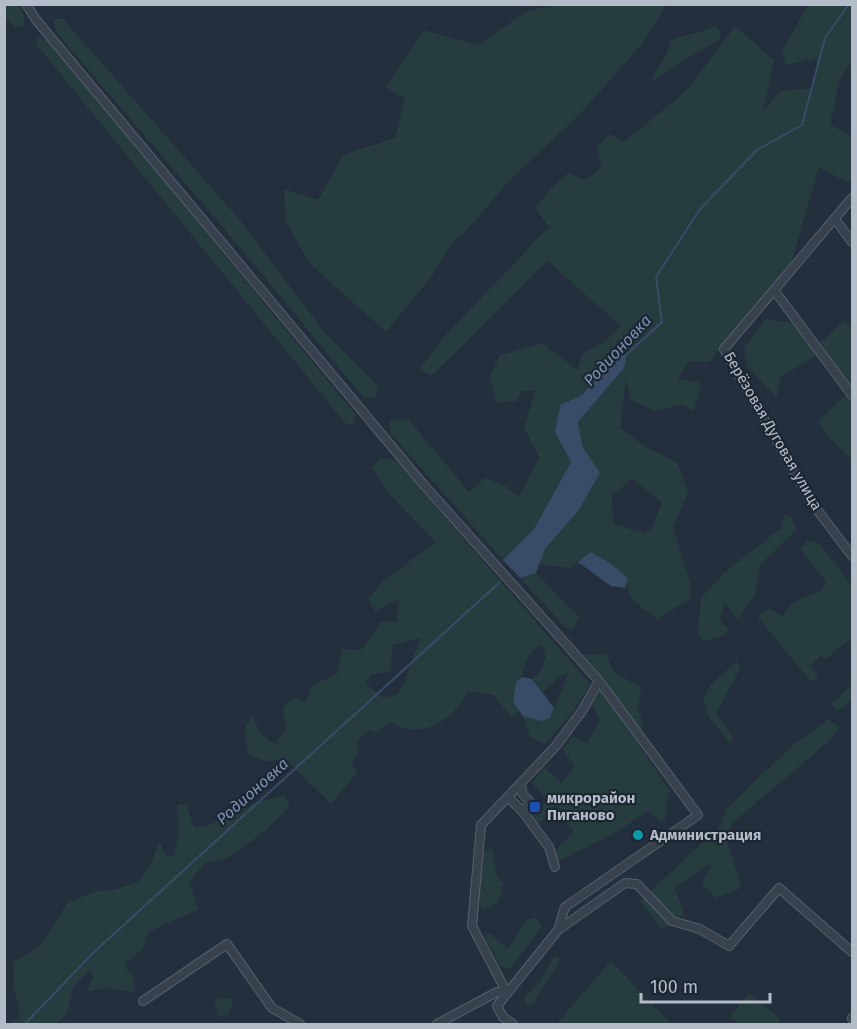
<svg xmlns="http://www.w3.org/2000/svg" width="857" height="1029" viewBox="0 0 857 1029" font-family="'Fira Sans',sans-serif">
<style>
.green{fill:#263c3f;fill-rule:evenodd}
.water{fill:#394c67}
.lines{fill:none;stroke-linecap:round;stroke-linejoin:round}
.stream{stroke:#394c67;stroke-width:2}
.minor-casing{stroke:#565f6c;stroke-width:10}
.minor{stroke:#38414e;stroke-width:8}
.transit-dot{fill:#1a4fb4;stroke:#1d2633;stroke-width:2}
.culture-dot{fill:#0f9aa8;stroke:#1d2633;stroke-width:2}
.labels{text-anchor:middle;stroke-width:4.5;stroke-linejoin:round;paint-order:stroke}
.street-label{font-size:15px;fill:#b4bcc9;stroke:#1d2633}
.poi-label{font-size:15px;font-weight:bold;fill:#b4bcc9;stroke:#1d2633;text-anchor:start}
.water-label{font-size:16px;font-style:italic;fill:#7c92b1;stroke:#1d2633}
</style>
<rect width="100%" height="100%" fill="#242f3e"/>
<path class="green" d="M562 4 666 5 642 44 580 114 509 181 477 219 451 244 432 276 386 332 309 263 286 221 284 189 318 200 343 155 395 138 405 99 386 87 423 30 478 45 527 11Z
M4 5H19L25 18 24 25 16 28 5 17Z
M808 5H852V60L840 79 830 124 852 138V180L848 183 819 167 790 267 709 362 689 361 678 379 701 383 694 411 682 404 655 411 631 400 626 379 620 428 647 448 677 462 688 492 673 528 691 585 689 600 657 619C642 607 623 599 628 578L590 552 570 568 539 564 545 549 578 511 583 448 578 422 624 368 614 356 582 395 560 405 555 432 571 462 534 529 503 560 391 434 389 421 409 420 469 492 485 478 504 485 519 497 539 457 524 427 536 390 523 391 516 401 496 403 490 377 500 355 543 343 577 370 584 352 603 343 621 326 548 261 431 376 420 369 441 340 549 227 535 208 551 188 568 173 586 180 602 167 596 147 609 134 624 142 687 90 735 26 774 60 763 111 781 91 814 88 817 58 786 65 782 51ZM633 479 662 503 652 528 644 534 613 523 612 495Z
M53 19H63L239 219 322 329 378 385 375 398 363 397 249 258 57 33Z
M715 26 721 31 719 40 684 60 654 81 652 79C658 65 669 56 670 41 686 33 700 34 715 26Z
M37 37 49 41 355 414 353 425 345 423 36 44Z
M766 319 792 323 815 345 823 341 844 320 852 329V459L830 439 818 422 847 393 817 355 781 377 777 398 747 366 744 348Z
M381 457 396 461 590 684 571 714 545 744 530 737 523 716 542 721 550 718 569 673 560 676 543 692 532 679 541 671 546 657 542 645C530 650 524 663 522 677L516 682 513 702 519 711 512 717 493 695 468 691C453 721 422 741 390 722L374 733 369 729 357 742 358 752 352 763 357 773 331 804 286 760 263 761 248 753 245 729 251 715 260 732 274 744 286 729 283 708 294 697 306 703 311 686 338 673 341 649 361 650 382 621 397 622 399 600 375 611 368 599 385 579 436 542 387 492 372 468ZM420 638 404 683 397 694 383 698 365 683 372 674 390 672 393 645Z
M784 515 791 517 797 529 760 565 755 596 737 619 725 603 719 620 729 629 724 635 703 642 698 633 701 598 725 572 781 528Z
M808 540 819 543 852 586V638L827 658 820 656 811 666 818 677 811 682 758 617 768 608 783 617C791 599 804 597 822 591L826 581 800 549Z
M536 573 579 617 573 630 564 626 520 578Z
M606 654 613 671 641 688 638 709 643 723 637 742 670 791 667 800 665 820 660 822 648 811 613 834 557 862 549 857 574 831 556 812 534 825 531 819 547 799 532 783 544 767 561 783 575 767 562 748 573 736 587 743 600 720 591 701 603 680 582 655Z
M737 661 740 669 716 713 734 739 729 742 709 717 703 700 711 684Z
M852 684V700L838 711 831 704Z
M828 719 840 728 827 743 731 824 727 842 741 885 739 889 716 898 702 885 711 863 675 888 684 914 662 930 640 901 721 825 726 809 792 746Z
M283 795 290 805 266 830 242 848 224 859 205 863 189 882 198 909C182 919 165 922 148 933L143 949 126 962 127 970 133 974 135 992 103 988 86 992 94 977 90 970 73 987 67 1014 56 1024H10L20 1016 14 986V961L41 946 67 903 94 892 116 889 140 881 151 864 159 842 167 856H173L179 836 177 805 186 804 194 827H205L255 803Z
M492 848 497 876 504 884 498 903 482 909 479 899 483 853Z
M536 917 542 926 511 968 501 967 484 937 489 933 508 949 526 920Z
M557 957 560 959C552 976 541 987 534 1003L526 1006 524 997 540 982 552 959Z
M611 961 671 1024H556Z
M749 993 781 1020 777 1024H740L730 1016Z
M217 998H231L233 1002 227 1017 217 1015V1006L214 1003Z"/>
<path class="water" d="M627 354 624 368 578 422 583 448 600 473 578 511 545 549 536 573 520 578 503 560 534 529 571 462 555 432 560 405 582 395 614 356Z
M590 552 610 563 628 578 625 588 611 586 578 562Z
M522 677 532 679 554 708 550 718 542 721 523 716 513 702 516 682Z"/>
<g class="lines">
<path class="stream" d="M625 356 662 322 656 277 700 209 757 150 802 125 825 38 849 4
M25 1024 93 953 500 582"/>
<g class="minor-casing">
<path id="minor" d="M26 4 37 21 423 484 599 681 582 711 555 747 481 825 472 926 507 993
M852 198 724 349 812 503 852 556
M835 219 852 242
M774 290 852 395
M508 797 523 812 530 802 522 793 521 783
M523 812 549 847 555 867
M558 930 565 907 698 815 599 681
M143 1001 227 944 272 1008 300 1024
M852 1019V1018
M437 1024 497 992 507 993
M513 1024 503 1017 497 1006 558 930 625 883 637 884 672 921 700 929 729 946 779 888 852 952"/>
</g>
<use href="#minor" class="minor"/>
</g>
<rect class="transit-dot" x="529" y="801" width="12" height="12" rx="3"/>
<circle class="culture-dot" cx="638" cy="835" r="6"/>
<g class="labels">
<g class="street-label">
<text transform="translate(773 431) rotate(60)" y="5">Берёзовая Дуговая улица</text>
</g>
<g class="poi-label">
<text x="547" y="803">микрорайон<tspan x="547" dy="17">Пиганово</tspan></text>
<text x="650" y="840">Администрация</text>
</g>
<g class="water-label">
<text transform="translate(617 350) rotate(-47)" y="6">Родионовка</text>
<text transform="translate(252 791) rotate(-42)" y="6">Родионовка</text>
</g>
</g>
<rect width="857" height="1029" fill="none" stroke="#b4bcc9" stroke-width="12"/>
<path d="M641 993v9h129v-9" fill="none" stroke="#b4bcc9" stroke-width="3"/>
<text x="650" y="993" font-size="18" fill="#b4bcc9" stroke="#1d2633" stroke-width="4.5" paint-order="stroke">100 m</text>
</svg>
